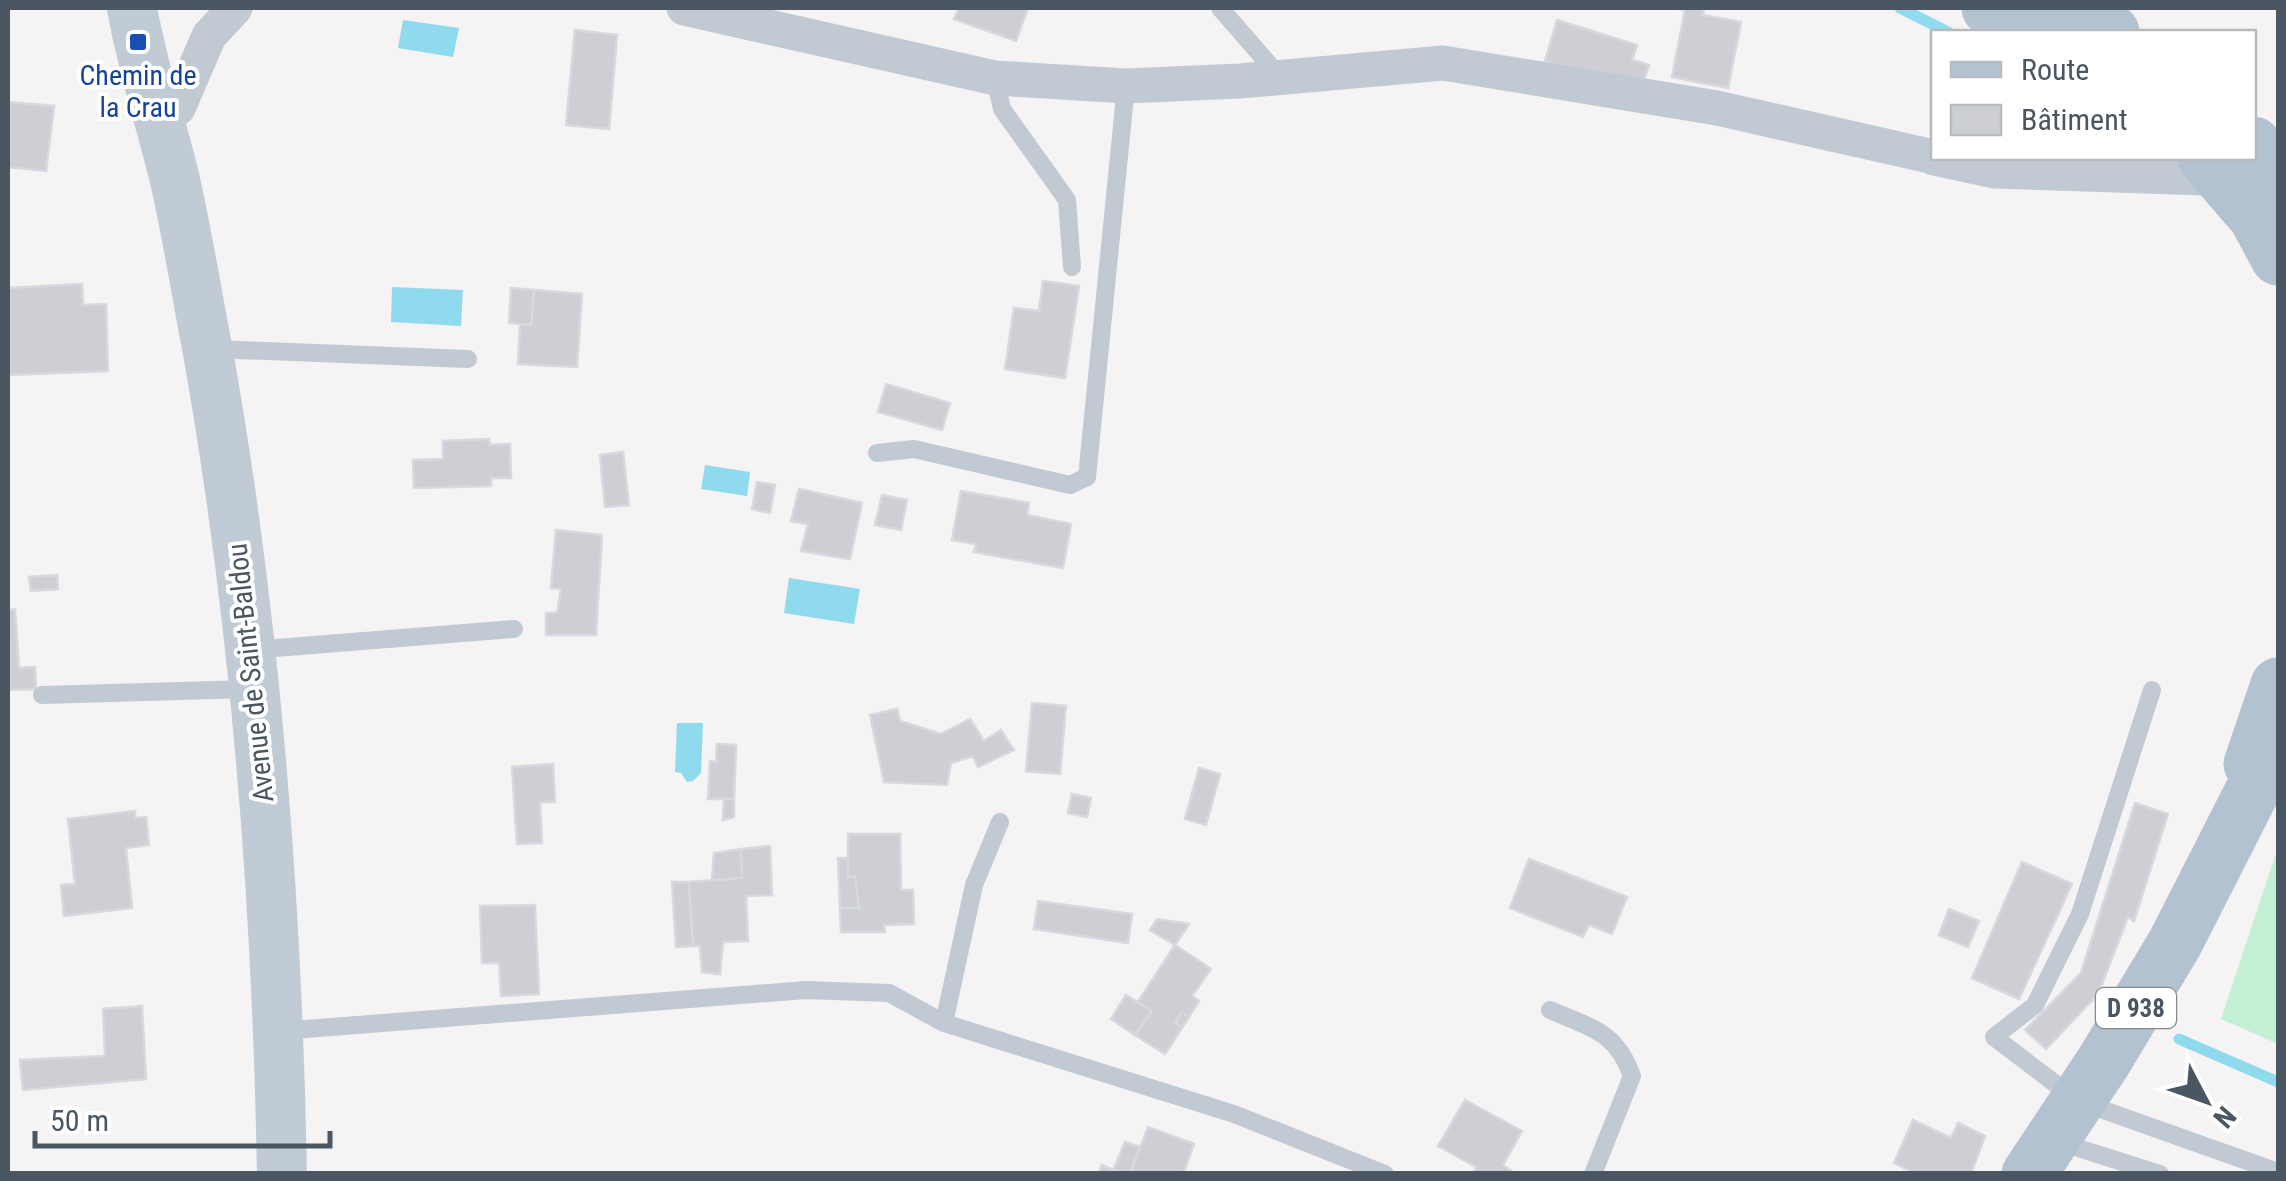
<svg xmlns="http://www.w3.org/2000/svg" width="2286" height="1181" viewBox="0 0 2286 1181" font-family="'Roboto Condensed',sans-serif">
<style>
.green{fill:#c3f1d5}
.water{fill:#90daee}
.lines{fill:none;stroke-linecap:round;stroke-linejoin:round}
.stream{stroke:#90daee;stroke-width:11}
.building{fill:#cdcfd5;stroke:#d7d9de;stroke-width:2.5}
.lane{stroke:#c1cad2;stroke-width:18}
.street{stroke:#c1cad2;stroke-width:35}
.secondary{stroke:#c1cbd6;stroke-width:50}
.primary{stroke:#b3c2d1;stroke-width:55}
.transit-dot{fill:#1a4fb4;stroke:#fff;stroke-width:4}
.labels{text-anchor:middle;stroke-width:8;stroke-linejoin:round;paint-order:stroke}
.shield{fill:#fff;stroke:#808990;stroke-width:2.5}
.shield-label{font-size:25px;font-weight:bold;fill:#4a5661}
.transit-label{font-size:28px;fill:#164399;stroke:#fff}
.street-label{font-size:28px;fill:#4a5661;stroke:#fff}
</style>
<rect width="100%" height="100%" fill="#f5f3f3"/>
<path class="green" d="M2278 847V1044L2221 1019Z"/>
<path class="water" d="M403 20 459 28 453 57 398 48Z
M392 287 463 290 461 326 391 322Z
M705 465 750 472 747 496 701 489Z
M789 578 860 589 854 624 784 613Z
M677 723H703L701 773 693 781 687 782 681 773 675 772Z"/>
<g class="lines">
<path class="stream" d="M1900 8 1948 32
M2179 1039 2278 1082"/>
</g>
<path class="building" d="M959 8H1028L1016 41 954 19Z
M1704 8 1703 15 1741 22 1728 88 1672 77 1685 10 1673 8Z
M1557 20 1637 45 1632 60 1649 65 1641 90 1545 61Z
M575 30 617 35 609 129 566 125Z
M8 102 54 106 46 171 8 167Z
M1043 281 1079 286 1065 378 1005 369 1014 308 1039 311Z
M82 284 83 305 106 304 108 371 8 375V288Z
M511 288 534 290 531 325 509 323Z
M534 290 582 294 577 367 518 364 520 325H531Z
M886 384 950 403 942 430 878 412Z
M489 439 490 445 510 444 511 478H491V486L414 488 413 460 443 459V441Z
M623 452 629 505 605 507 600 455Z
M757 482 775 485 770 513 752 509Z
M799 489 862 503 850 559 801 551 808 524 791 521Z
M961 491 1029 503 1027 515 1071 524 1063 568 974 552 976 544 952 540Z
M882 495 907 500 901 530 875 525Z
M556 530 602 535 596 635H546V613H557L561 589 551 588Z
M57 575 58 589 31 591 29 577Z
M15 609 19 668 35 667 36 689 8 690V610Z
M1032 703 1066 706 1060 774 1026 771Z
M897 709 900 721 941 734 970 719 984 741 1001 730 1014 750 978 767 973 756 951 763 947 785 884 782 870 715Z
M717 744 736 745 734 799H708L710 761 716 762Z
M553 764 555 802H540L542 843 517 844 512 767Z
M1199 768 1220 774 1206 825 1185 819Z
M1072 794 1091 798 1087 817 1068 813Z
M724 799H734V817L723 820Z
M2135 803 2168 814 2134 921 2128 917 2098 994 2046 1049 2025 1030 2081 973Z
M135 811V818L146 817 149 845 126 848 132 908 64 916 61 885 75 884 68 819Z
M848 834H900L901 890H913L914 924 884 925 885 932H841L840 908H859L855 876 848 877Z
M770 846 772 895 746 896 748 941 723 942 720 974 702 972 700 946H693L689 882 742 878 741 849Z
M741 849 742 878 712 880 714 853Z
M838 858H848V877L855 876 859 908H840Z
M1529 859 1627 897 1612 934 1589 925 1583 937 1510 908Z
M2022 862 2072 884 2019 999 1972 978Z
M672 882H689L693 946 676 947Z
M1038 901 1132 914 1128 943 1034 929Z
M535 905 539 994 501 996 499 963H482L480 906Z
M1949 909 1979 921 1968 947 1939 935Z
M1157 919 1189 924 1175 945 1150 930Z
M1175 945 1211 969 1192 996 1199 1001 1189 1017 1182 1012 1175 1023 1182 1028 1165 1054 1135 1035 1152 1011 1138 1002Z
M1126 995 1152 1011 1135 1035 1111 1019Z
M142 1006 146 1079 23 1090 20 1060 105 1056 103 1009Z
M1182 1012 1189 1017 1182 1028 1175 1023Z
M1465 1100 1522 1131 1503 1165 1516 1174H1473L1476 1167 1438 1146Z
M1913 1120 1951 1138 1958 1123 1985 1136 1971 1174H1916L1894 1163Z
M1148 1127 1194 1144 1183 1174H1130Z
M1125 1142 1140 1147 1130 1174 1113 1170Z
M1102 1165 1113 1170 1123 1174H1098Z"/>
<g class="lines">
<path class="lane" d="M1220 8 1280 77
M995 78 1002 109 1067 200 1072 267
M213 349 468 359
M877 453 914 449 1070 485 1087 477 1126 86
M251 650 514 629
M2152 690 2080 914 2035 1005 1994 1037 2078 1101 2278 1172
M42 695 249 689
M1550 1010C1591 1028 1616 1031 1632 1076L1593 1174
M944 1023 974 885 1000 822
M280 1031 806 990 889 993 944 1023 1234 1114 1385 1174
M2056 1141 2160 1174"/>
<path class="street" d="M684 8 995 78 1126 86 1240 81 1443 63 1717 108 1934 157
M178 108 209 36 235 8
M1934 158 1994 171 2233 179"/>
<path class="secondary" d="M132 8C142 65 160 120 174 176 187 232 196 290 207 347 256 620 277 897 282 1174"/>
<path class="primary" d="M1989 8 2035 32
M2069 8 2112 32
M2254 144 2278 175
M2205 158 2256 217 2278 258
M2251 764 2278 685
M2029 1174 2104 1061 2175 943 2258 780 2278 732"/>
</g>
<rect class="transit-dot" x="128" y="32" width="20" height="20" rx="5"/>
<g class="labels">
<rect class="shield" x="2096" y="988" width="80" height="40" rx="8"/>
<g class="shield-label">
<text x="2136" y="1017">D 938</text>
</g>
<g class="transit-label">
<text x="138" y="85">Chemin de<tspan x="138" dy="32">la Crau</tspan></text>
</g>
<g class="street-label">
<text transform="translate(250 673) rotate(-96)" y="10">Avenue de Saint-Baldou</text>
</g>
</g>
<rect width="2286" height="1181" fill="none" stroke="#4a5661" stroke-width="20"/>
<rect x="1931" y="30" width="325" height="130" fill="#ffffff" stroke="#b7bbc0" stroke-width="2.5"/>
<rect x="1951" y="62" width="50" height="15" fill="#b3c2d1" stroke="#b7bbc0" stroke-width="2.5"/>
<text x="2021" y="80" font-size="30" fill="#4a5661">Route</text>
<rect x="1951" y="105" width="50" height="30" fill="#cdcfd5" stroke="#b7bbc0" stroke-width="2.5"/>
<text x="2021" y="130" font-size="30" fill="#4a5661">Bâtiment</text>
<g transform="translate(2206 1101) rotate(131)" stroke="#ffffff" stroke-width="8" paint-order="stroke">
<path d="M0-8L18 38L0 25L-18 38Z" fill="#4a5661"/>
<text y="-15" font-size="28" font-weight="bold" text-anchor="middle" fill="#4a5661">N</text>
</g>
<path d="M35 1131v15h295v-15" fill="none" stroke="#4a5661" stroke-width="5"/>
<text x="50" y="1131" font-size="30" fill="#4a5661" stroke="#ffffff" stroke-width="8" paint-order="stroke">50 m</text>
</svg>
